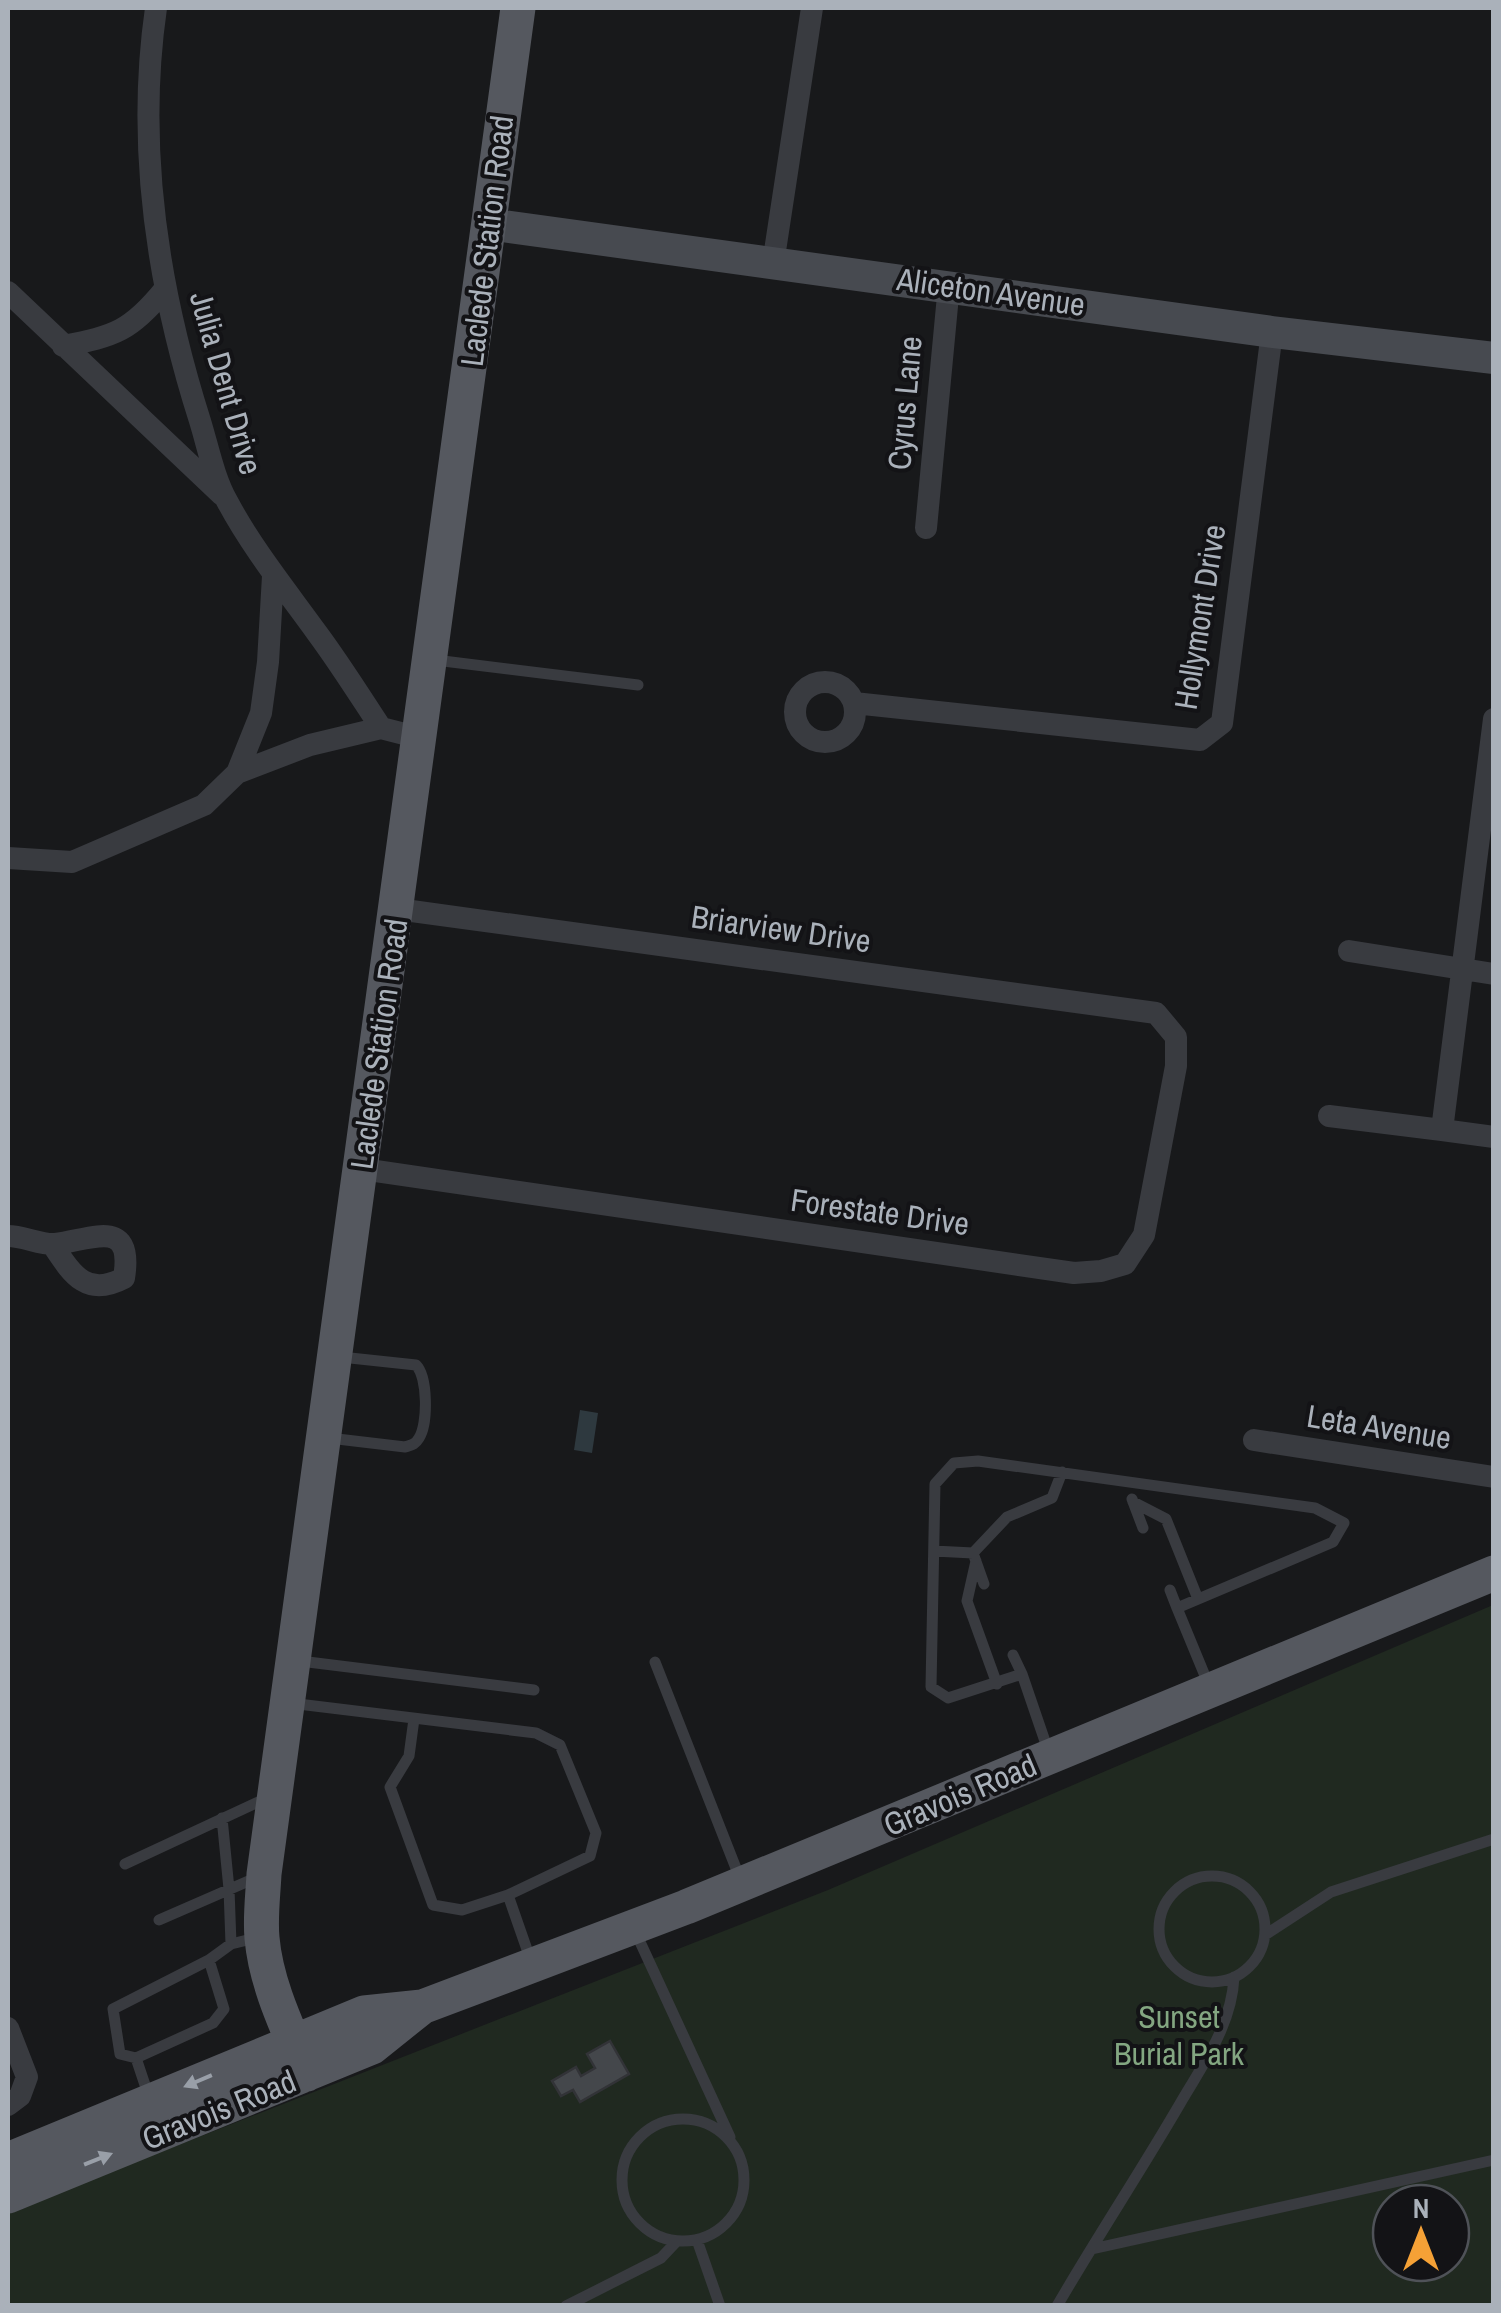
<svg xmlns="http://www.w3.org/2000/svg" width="1501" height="2313" viewBox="0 0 1501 2313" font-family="'Archivo Narrow',sans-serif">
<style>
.green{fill:#202920;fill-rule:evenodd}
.water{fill:#2e393f}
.building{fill:#44474b;stroke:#323337;stroke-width:2.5}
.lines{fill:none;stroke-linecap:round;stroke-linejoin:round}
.lane{stroke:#393b40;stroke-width:11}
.street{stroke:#393b40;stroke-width:22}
.secondary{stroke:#474a50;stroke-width:32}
.primary{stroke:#55585f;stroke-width:35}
.oneway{fill:#999fa8}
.labels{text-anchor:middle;stroke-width:8;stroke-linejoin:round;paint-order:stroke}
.street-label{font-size:32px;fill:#aab1ba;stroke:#131316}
.park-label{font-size:32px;fill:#83a681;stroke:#131316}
</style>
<rect width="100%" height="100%" fill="#18191b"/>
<path class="green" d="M1493 1605V2305L8 2306V2212L828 1890ZM1391 2203H1451V2263H1391Z"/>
<path class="water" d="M580 1410 598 1413 592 1453 574 1450Z"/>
<path class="building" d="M610 2041 629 2074 580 2102 573 2090 561 2096 552 2081 576 2067 581 2076 595 2068 587 2054Z"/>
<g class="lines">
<path class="lane" d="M435 660 638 685
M329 1438 405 1447C411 1445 415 1445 419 1438 428 1424 428 1377 416 1365L341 1357
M1132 1499 1143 1528
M1133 1502 1166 1519 1198 1599
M934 1551 973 1553 984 1584
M973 1553 1007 1517 1052 1498 1062 1472
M976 1561 967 1601 997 1684
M1170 1590 1177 1608
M1013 1655 1022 1674
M300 1661 534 1690
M655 1662 741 1881
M290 1703 536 1733 560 1745 596 1833 590 1856 508 1895 462 1910 433 1905 390 1787 409 1756 414 1719
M1049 1753 1022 1674 948 1698 931 1687 935 1484 954 1463 978 1461 1315 1508 1344 1523 1333 1542 1177 1608 1210 1688
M222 1818 229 1889 231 1944
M125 1864 269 1797
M1159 1929a53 53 0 1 1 106 0a53 53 0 1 1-106 0Z
M508 1895 531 1961
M159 1920 260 1876
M635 1931 730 2137
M1265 1935 1331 1892 1494 1839
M209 1960 224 2009 213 2023 136 2058 120 2054 113 2009 209 1960 231 1944 260 1937
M136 2058 149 2097
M622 2180a61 61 0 1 1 122 0a61 61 0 1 1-122 0Z
M697 2240 720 2306
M1092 2249 1494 2160
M566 2306 661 2258 677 2241
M1057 2306C1097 2237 1141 2171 1181 2102 1204 2063 1232 2024 1234 1977"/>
<path class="street" d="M156 8C136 146 158 289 200 421 208 447 214 478 227 501 252 548 286 590 317 633 340 664 360 696 381 728
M773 264 812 8
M8 292 222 495
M63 346C115 336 131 331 165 289
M926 528 949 285
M795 712a30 30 0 1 1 60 0a30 30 0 1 1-60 0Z
M854 703 1200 740 1222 723 1272 332
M237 773 261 713 268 662 273 576
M8 858 72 862 204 805 237 773 310 745 381 728 420 738
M1349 951 1494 974
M1329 1116 1442 1130 1494 719
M1442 1130 1494 1137
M362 1169 1074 1273 1101 1271 1125 1264 1144 1235 1176 1066V1037L1156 1013 397 909
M8 1236C23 1236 41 1245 55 1244 91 1240 134 1216 124 1278 86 1298 72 1274 52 1244
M1254 1440 1494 1477
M8 2028 27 2077 20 2096 8 2105"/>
<path class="secondary" d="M488 224 1272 332 1494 358"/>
<path class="primary" d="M307 2074C289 2031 266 1985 262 1938 260 1917 263 1895 264 1874L518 8
M8 2160 364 2013 422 2007 686 1907 1494 1573
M8 2196 372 2047 422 2007"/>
</g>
<defs><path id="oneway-solid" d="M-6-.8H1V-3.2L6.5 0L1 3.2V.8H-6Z" transform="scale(2.5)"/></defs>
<g class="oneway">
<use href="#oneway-solid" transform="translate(198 2081) rotate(157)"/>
<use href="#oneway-solid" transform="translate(98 2159) rotate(-22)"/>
</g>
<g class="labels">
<g class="street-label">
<text transform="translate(487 241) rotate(-83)" y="11">Laclede Station Road</text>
<text transform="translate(991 292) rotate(8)" y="11">Aliceton Avenue</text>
<text transform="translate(226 383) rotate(74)" y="11">Julia Dent Drive</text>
<text transform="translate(905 403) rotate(-85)" y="11">Cyrus Lane</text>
<text transform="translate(1200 617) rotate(-81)" y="11">Hollymont Drive</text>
<text transform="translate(781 929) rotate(8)" y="11">Briarview Drive</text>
<text transform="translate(379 1044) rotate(-82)" y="11">Laclede Station Road</text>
<text transform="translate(880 1212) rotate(8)" y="11">Forestate Drive</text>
<text transform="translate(1379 1427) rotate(9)" y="11">Leta Avenue</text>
<text transform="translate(960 1795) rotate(-23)" y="11">Gravois Road</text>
<text transform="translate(219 2110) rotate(-22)" y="11">Gravois Road</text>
</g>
<g class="park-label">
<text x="1179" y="2028">Sunset<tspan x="1179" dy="37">Burial Park</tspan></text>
</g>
</g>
<rect width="1501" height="2313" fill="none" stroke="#aab1ba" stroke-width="20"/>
<g transform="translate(1421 2233)"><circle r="48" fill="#131316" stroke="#4f5258" stroke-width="2.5"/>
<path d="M0-8L18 38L0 25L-18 38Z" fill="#f5a136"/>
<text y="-15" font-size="28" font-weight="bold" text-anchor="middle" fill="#aab1ba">N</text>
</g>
</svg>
